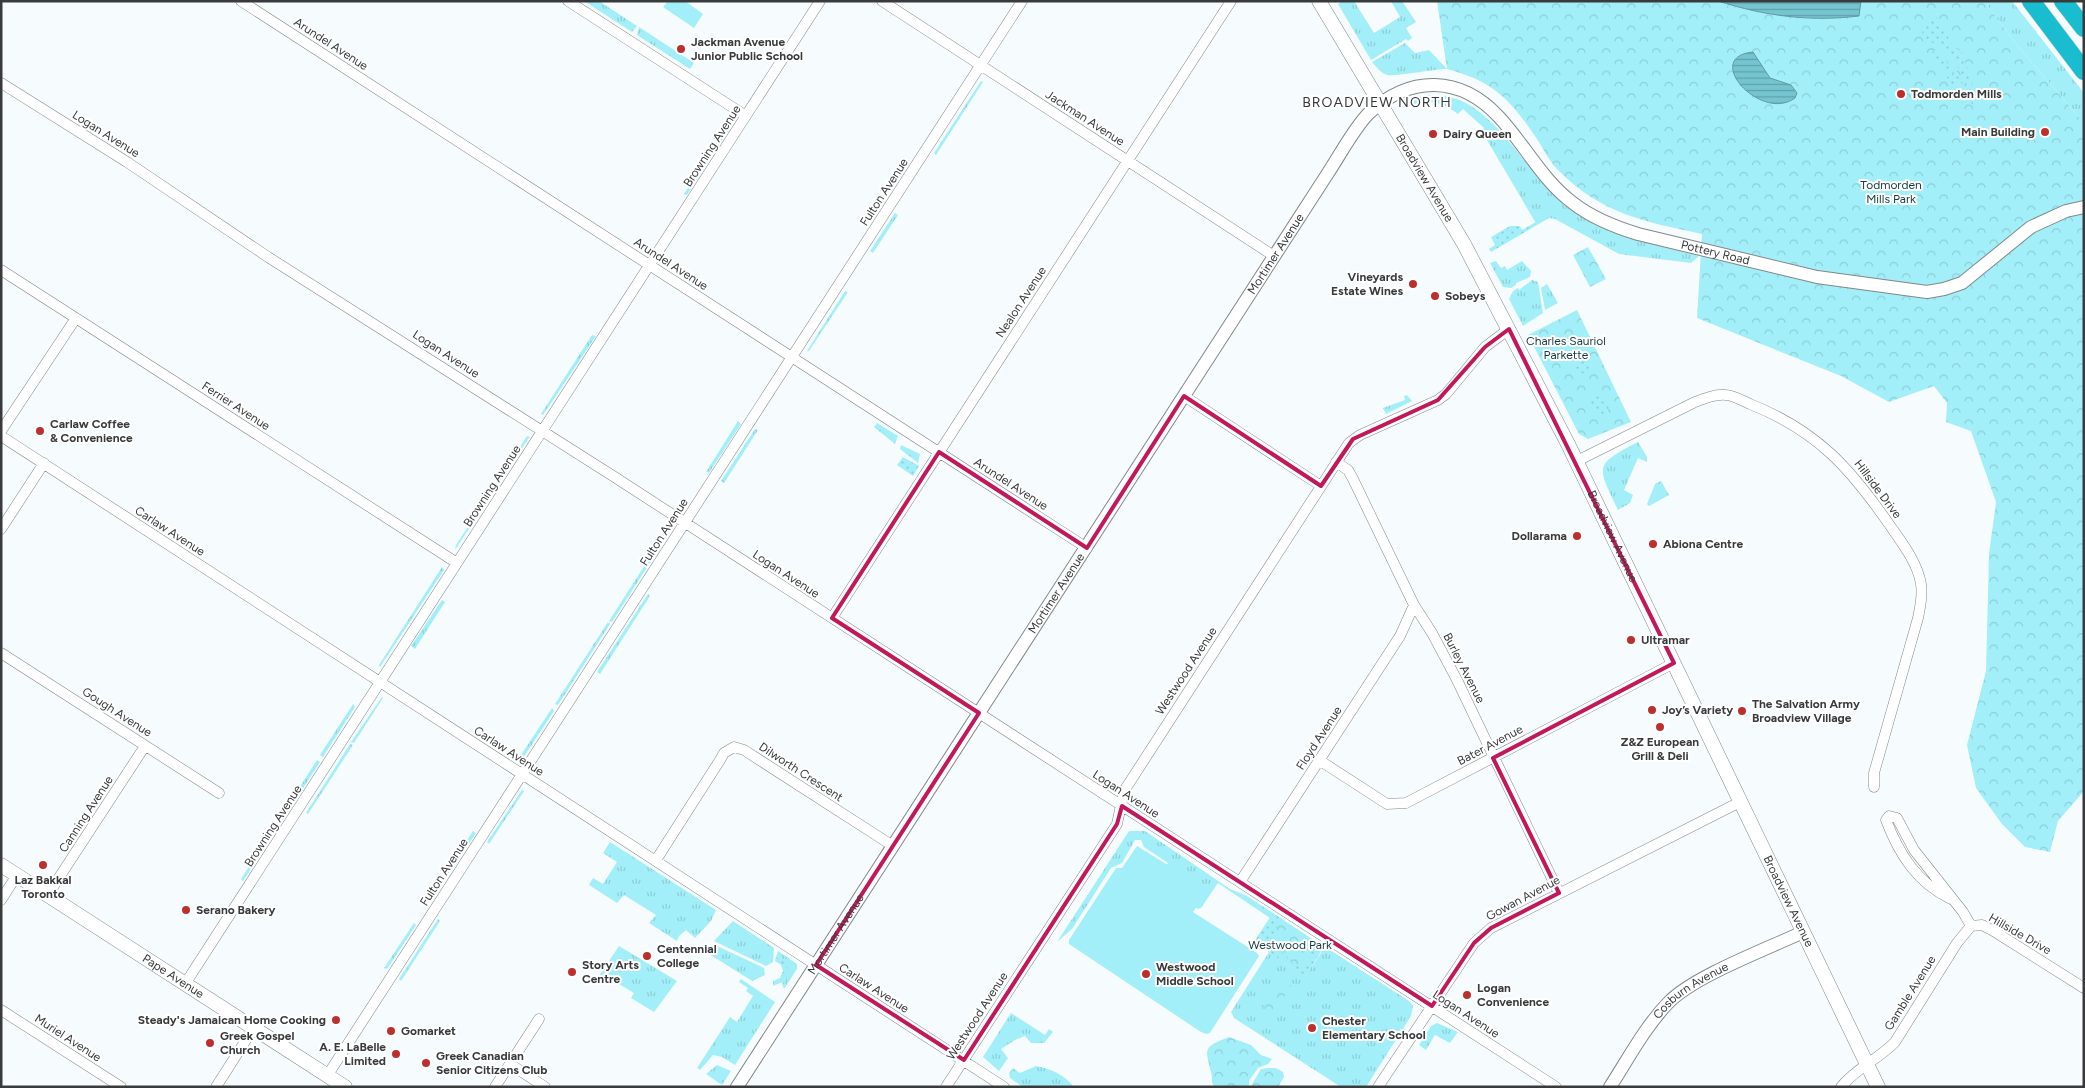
<svg xmlns="http://www.w3.org/2000/svg" width="2085" height="1088" viewBox="0 0 2085 1088" font-family="Figtree,sans-serif">
<style>
.grass{fill:url(#grass-tufts)}
.park{fill:url(#park-crowns)}
.garden{fill:url(#garden-dots)}
.pitch{fill:#a2eff9}
.water{fill:url(#water-rules);stroke:#629ba3}
.lines{fill:none;stroke-linecap:round;stroke-linejoin:round}
.minor-casing{stroke:#828888;stroke-width:11}
.tertiary-casing{stroke:#828888;stroke-width:14}
.secondary-casing{stroke:#828888;stroke-width:15}
.motorway-casing{stroke:#d7d8d8;stroke-width:19}
.minor{stroke:#fff;stroke-width:10}
.tertiary{stroke:#fff;stroke-width:12}
.secondary{stroke:#fff;stroke-width:14}
.motorway{stroke:#1abdcf;stroke-width:18}
.marked{fill:none;stroke:#c2185b;stroke-width:4;stroke-linejoin:round}
.poi-dot{fill:#bd2f2c;stroke:#fff;stroke-width:2}
.labels{text-anchor:middle;stroke-width:4;stroke-linejoin:round;paint-order:stroke}
.poi-label{font-size:12px;font-weight:bold;fill:#383a3b;stroke:#fff;text-anchor:start}
.street-label{font-size:12px;fill:#383a3b;stroke:#fff}
.park-label{font-size:12px;fill:#143b40;stroke:#fff}
.neighbourhood-label{font-size:14px;letter-spacing:1px;fill:#383a3b;stroke:#fff}
</style>
<defs>
<pattern id="grass-tufts" width="24" height="20" patternUnits="userSpaceOnUse" patternTransform="scale(1.25)"><rect width="24" height="20" fill="#a2eff9"/><path d="M3 7l-1-3M5 7V3M7 7l1-3M15 17l-1-3M17 17v-4M19 17l1-3" fill="none" stroke="#8cced6"/></pattern>
<pattern id="park-crowns" width="20" height="18" patternUnits="userSpaceOnUse" patternTransform="scale(1.25)"><rect width="20" height="18" fill="#a2eff9"/><path d="M2 6a3 3 0 1 1 6 0M12 15a3 3 0 1 1 6 0" fill="none" stroke="#8cced6"/></pattern>
<pattern id="garden-dots" width="8" height="8" patternUnits="userSpaceOnUse" patternTransform="scale(1.25)"><rect width="8" height="8" fill="#a2eff9"/><path d="M2 2h.1M6 6h.1" fill="none" stroke="#8cced6" stroke-width="1.8" stroke-linecap="round"/></pattern>
<pattern id="water-rules" width="6" height="5" patternUnits="userSpaceOnUse" patternTransform="scale(1.25)"><rect width="6" height="5" fill="#74c5d0"/><path d="M0 2.5h6" fill="none" stroke="#60a1aa"/></pattern>
</defs>
<rect width="100%" height="100%" fill="#f6fcfd"/>
<path class="grass" d="M584 1H599L637 26 632 32Z
M1342 1H1354L1374 33 1400 17 1391 1H1402L1416 22 1406 28 1412 38 1408 41 1406 39 1371 60 1338 4Z
M1984 1H2012L2084 93V123L2016 44Z
M639 27 694 63 690 69 637 35Z
M1405 43 1415 53 1429 50 1447 69C1434 69 1394 77 1387 75 1381 73 1376 67 1372 62Z
M981 81 983 82 936 155 934 153Z
M1437 95C1497 98 1526 180 1573 211 1610 236 1656 244 1699 256L1691 263 1619 254 1555 219 1549 218 1537 225 1484 135 1480 133 1484 128 1463 109 1458 114C1443 102 1425 97 1408 107L1404 104 1421 96Z
M730 122 732 123 731 126 687 195 684 194Z
M895 213 898 215 873 253 870 251Z
M1496 261 1501 268 1505 266 1507 270 1522 261 1531 271 1530 277 1516 283V285L1511 288 1503 287 1490 263Z
M1532 280 1538 282 1543 313 1523 326 1509 299 1513 291 1518 288 1519 290Z
M1547 284 1558 303 1545 310 1541 288Z
M845 291 848 292 809 351H807Z
M592 335 596 336 543 415 541 414Z
M1407 395 1412 401 1386 414 1383 408 1405 400 1404 396Z
M738 421 741 424 709 473 706 472Z
M877 423 898 436 895 444 874 427Z
M755 429 758 430 724 483 721 481Z
M527 436 530 437 528 439 455 550 456 545Z
M1638 442 1647 457V462L1638 458 1624 490 1633 495 1630 503 1618 510C1597 466 1593 465 1638 442Z
M901 445 920 454 918 463 900 449Z
M1661 481 1669 495 1649 506 1647 504 1655 484Z
M652 554 655 555 612 622 609 621Z
M442 567 444 570 380 667 379 665Z
M648 594 650 596 600 674 597 672Z
M442 600 445 602 415 649 411 646Z
M608 622 610 624 558 705 555 704Z
M382 697 383 698 354 743 351 742Z
M353 704 355 707 323 757 320 755Z
M552 708 554 711 523 758H519Z
M350 744 353 745 308 814 306 813Z
M317 760 320 762 243 881 241 879Z
M522 790 524 791 489 844 487 842Z
M473 831 476 833 448 874 446 872Z
M1129 831H1145L1230 889 1245 895 1273 913 1270 918 1218 883 1201 908 1198 909 1156 883 1168 863 1144 847 1141 840H1135L1122 863 1111 868 1072 929 1057 942Z
M610 842 716 910 711 921 695 938 686 930 679 936 677 941 649 923 656 915 624 895 617 903 589 885 593 878 603 884 617 862 603 853Z
M438 919 440 921 401 981 399 979Z
M733 921 774 948 773 962 766 966 716 942 714 941Z
M414 923 416 925 387 969 384 968Z
M715 945 764 968 765 975 752 981 709 954Z
M619 946 677 981 654 1012 631 998 634 993 614 981 612 984 599 976Z
M1323 950 1330 952V950L1409 1001 1413 1006 1411 1016 1366 1087H1341L1234 1018 1231 1012 1269 952 1305 976Z
M778 951 797 964V969L784 989 782 984 787 977 779 958 776 957Z
M741 979 775 1002 735 1065 722 1057 713 1055 700 1070 697 1068 730 1017 737 1022 753 996 746 991 748 988 739 982Z
M1011 1013 1045 1035 1049 1029 1053 1032 1044 1043H1031L1025 1036 1015 1040 1001 1049 1008 1058 999 1071 983 1057Z
M1437 1023 1458 1032 1450 1043 1435 1035 1426 1050 1419 1045 1431 1026Z
M717 1065 731 1071 722 1085 706 1074Z
M1036 1066C1051 1069 1064 1074 1074 1087H1023L1010 1078 1009 1073 1013 1068 1020 1073Z"/>
<path class="park" d="M1437 1H1984L2016 44 2084 123V791L2058 821 2050 852 2025 847 2002 824 1976 788 1967 745 1986 671 1989 554 1996 502 1971 431 1946 422 1947 403 1934 386 1889 402 1841 376 1697 318 1702 234C1642 221 1601 214 1556 168 1548 159 1542 146 1535 136 1509 98 1492 81 1447 69Z
M1588 247 1606 279 1590 287 1573 255Z
M1577 310 1631 422 1588 439 1579 434 1528 335Z
M1273 913 1324 947 1305 976 1254 942Z
M1292 985 1295 989C1292 995 1286 994 1281 998 1276 1003 1275 1012 1273 1018L1265 1020 1263 1002 1271 990Z
M1229 1037 1251 1045 1261 1055 1272 1059 1268 1064 1258 1068 1249 1081V1087H1215C1210 1082 1213 1079 1211 1072 1205 1048 1203 1047 1229 1037Z
M1269 1068H1276L1283 1072 1284 1077 1278 1087H1252V1084L1261 1069Z"/>
<path class="garden" d="M1934 13 1954 47 1962 52 1977 99C1958 75 1959 52 1926 40L1921 30Z
M1931 50 1939 52 1945 57 1963 105Z
M1951 66H1954L1974 105 1967 104Z
M1536 222 1537 225 1491 252 1489 249 1495 245 1491 237 1510 226H1520L1522 230Z
M1581 358 1589 360 1591 372 1586 375 1573 369Z
M1590 393 1607 401 1609 405 1605 421H1603C1595 413 1585 405 1590 393Z
M903 457 919 466 913 476 897 465Z
M1273 913 1279 917 1280 922 1265 950 1254 942Z
M1314 944H1319L1331 952 1329 954 1322 950 1305 976 1269 952 1275 948 1287 956 1288 960 1299 967 1304 966 1309 959 1308 953Z
M776 957 785 961 789 973 785 981 773 986V981L780 978 783 971 781 965 775 961Z"/>
<path class="pitch" d="M668 1H685L703 14 694 28 663 7Z
M1137 846 1208 890 1193 912 1257 953 1259 956 1210 1033 1206 1034 1201 1032 1069 944V940L1116 868H1122Z"/>
<path class="water" d="M1718 1H1861L1859 16C1810 22 1765 16 1718 1Z
M1753 52 1770 78 1791 85 1797 93 1795 98C1761 123 1701 57 1753 52Z"/>
<g class="lines">
<g class="minor-casing">
<path id="minor" d="M241 1 1087 548
M568 1 746 116
M882 1 1274 256
M1 83 127 162 268 257 613 476 1556 1087
M1 270 457 563
M1184 396 1321 486
M1 431 76 318
M1 436 1004 1087
M1577 461 1693 403C1703 399 1714 394 1726 395 1733 395 1743 401 1750 404 1818 431 1851 469 1891 527 1903 544 1918 564 1921 584 1923 596 1920 607 1918 618L1874 773V787
M1336 462 1348 470 1353 479 1414 605 1432 633 1457 680 1559 893
M1 529 44 463
M832 618 1231 1
M1 653 219 793
M1319 760 1387 804 1406 803 1674 663
M656 860 720 760 724 753 734 747 744 750 893 846
M1240 882 1400 636 1414 605
M47 896 145 746
M1951 899C1917 883 1899 854 1886 820L1889 816 1897 818 1914 850 1963 912 1971 926
M1 900 17 875
M1971 926 1982 925 1992 930 2084 988
M185 984 820 1
M1 1010 121 1087
M510 1064 545 1087
M327 1076 1022 1
M216 1087 253 1029
M495 1087 539 1019
M946 1087 1117 824 1124 791 1349 443 1360 435 1438 400 1446 394 1485 347 1509 329
M1378 1087 1474 943 1491 928 1740 802
M1841 1087C1856 1068 1879 1059 1895 1042L1957 943 1971 926"/>
</g>
<g class="tertiary-casing">
<g id="tertiary">
<path id="s1" d="M737 1087 1328 173C1340 155 1354 128 1369 113 1410 75 1460 75 1499 117 1525 145 1542 180 1573 203 1592 218 1615 227 1638 234L1817 277 1927 292 1944 289 1962 283 2031 227 2066 211 2084 207"/>
<path id="s2" d="M1610 1087C1628 1059 1645 1027 1668 1003 1694 976 1767 949 1803 932"/>
</g>
</g>
<g class="secondary-casing">
<g id="secondary">
<path id="s3" d="M1319 1 1464 244 1568 444 1878 1087"/>
<path id="s4" d="M1 865 345 1087"/>
</g>
</g>
<g class="motorway-casing">
<path id="motorway" d="M2031 1 2084 71
M2063 1 2084 28"/>
</g>
<use href="#minor" class="minor"/>
<use href="#tertiary" class="tertiary"/>
<use href="#secondary" class="secondary"/>
<use href="#motorway" class="motorway"/>
</g>
<path class="marked" d="M1509 329 1674 663 1493 758 1559 893 1491 928 1474 943 1432 1006 1122 806 1117 824 964 1060 816 965 979 713 832 618 939 452 1087 548 1184 396 1321 486 1353 439 1438 400 1485 347Z"/>
<g class="poi-dot">
<circle cx="681" cy="49" r="5"/>
<circle cx="1901" cy="94" r="5"/>
<circle cx="2045" cy="132" r="5"/>
<circle cx="1433" cy="134" r="5"/>
<circle cx="1413" cy="284" r="5"/>
<circle cx="1435" cy="296" r="5"/>
<circle cx="40" cy="431" r="5"/>
<circle cx="1577" cy="536" r="5"/>
<circle cx="1653" cy="544" r="5"/>
<circle cx="1631" cy="640" r="5"/>
<circle cx="1652" cy="710" r="5"/>
<circle cx="1742" cy="711" r="5"/>
<circle cx="1660" cy="727" r="5"/>
<circle cx="43" cy="865" r="5"/>
<circle cx="186" cy="910" r="5"/>
<circle cx="647" cy="956" r="5"/>
<circle cx="572" cy="972" r="5"/>
<circle cx="1146" cy="974" r="5"/>
<circle cx="1467" cy="995" r="5"/>
<circle cx="336" cy="1020" r="5"/>
<circle cx="1312" cy="1028" r="5"/>
<circle cx="391" cy="1031" r="5"/>
<circle cx="210" cy="1043" r="5"/>
<circle cx="396" cy="1054" r="5"/>
<circle cx="426" cy="1063" r="5"/>
</g>
<g class="labels">
<g class="poi-label">
<text x="691" y="46">Jackman Avenue<tspan x="691" dy="14">Junior Public School</tspan></text>
<text x="1911" y="98">Todmorden Mills</text>
<text x="2035" y="136" text-anchor="end">Main Building</text>
<text x="1443" y="138">Dairy Queen</text>
<text x="1403" y="281" text-anchor="end">Vineyards<tspan x="1403" dy="14">Estate Wines</tspan></text>
<text x="1445" y="300">Sobeys</text>
<text x="50" y="428">Carlaw Coffee<tspan x="50" dy="14">&amp; Convenience</tspan></text>
<text x="1567" y="540" text-anchor="end">Dollarama</text>
<text x="1663" y="548">Abiona Centre</text>
<text x="1641" y="644">Ultramar</text>
<text x="1752" y="708">The Salvation Army<tspan x="1752" dy="14">Broadview Village</tspan></text>
<text x="1662" y="714">Joy’s Variety</text>
<text x="1660" y="746" text-anchor="middle">Z&amp;Z European<tspan x="1660" dy="14">Grill &amp; Deli</tspan></text>
<text x="43" y="884" text-anchor="middle">Laz Bakkal<tspan x="43" dy="14">Toronto</tspan></text>
<text x="196" y="914">Serano Bakery</text>
<text x="657" y="953">Centennial<tspan x="657" dy="14">College</tspan></text>
<text x="582" y="969">Story Arts<tspan x="582" dy="14">Centre</tspan></text>
<text x="1156" y="971">Westwood<tspan x="1156" dy="14">Middle School</tspan></text>
<text x="1477" y="992">Logan<tspan x="1477" dy="14">Convenience</tspan></text>
<text x="326" y="1024" text-anchor="end">Steady's Jamaican Home Cooking</text>
<text x="1322" y="1025">Chester<tspan x="1322" dy="14">Elementary School</tspan></text>
<text x="401" y="1035">Gomarket</text>
<text x="220" y="1040">Greek Gospel<tspan x="220" dy="14">Church</tspan></text>
<text x="386" y="1051" text-anchor="end">A. E. LaBelle<tspan x="386" dy="14">Limited</tspan></text>
<text x="436" y="1060">Greek Canadian<tspan x="436" dy="14">Senior Citizens Club</tspan></text>
</g>
<g class="street-label">
<text transform="translate(331 44) rotate(33)" y="4">Arundel Avenue</text>
<text transform="translate(1085 118) rotate(33)" y="4">Jackman Avenue</text>
<text transform="translate(106 134) rotate(32)" y="4">Logan Avenue</text>
<text transform="translate(712 146) rotate(-57)" y="4">Browning Avenue</text>
<text dy="4" stroke="none"><textPath href="#s3" startOffset="206">Broadview Avenue</textPath></text>
<text transform="translate(884 192) rotate(-57)" y="4">Fulton Avenue</text>
<text dy="4" stroke="none"><textPath href="#s1" startOffset="992">Mortimer Avenue</textPath></text>
<text dy="4" stroke="none"><textPath href="#s1" startOffset="1574">Pottery Road</textPath></text>
<text transform="translate(671 264) rotate(33)" y="4">Arundel Avenue</text>
<text transform="translate(1021 302) rotate(-57)" y="4">Nealon Avenue</text>
<text transform="translate(446 354) rotate(33)" y="4">Logan Avenue</text>
<text transform="translate(236 406) rotate(33)" y="4">Ferrier Avenue</text>
<text transform="translate(1011 484) rotate(33)" y="4">Arundel Avenue</text>
<text transform="translate(492 486) rotate(-57)" y="4">Browning Avenue</text>
<text transform="translate(1878 489) rotate(53)" y="4">Hillside Drive</text>
<text transform="translate(170 531) rotate(33)" y="4">Carlaw Avenue</text>
<text transform="translate(664 532) rotate(-57)" y="4">Fulton Avenue</text>
<text dy="4" stroke="none"><textPath href="#s3" startOffset="611">Broadview Avenue</textPath></text>
<text transform="translate(786 574) rotate(33)" y="4">Logan Avenue</text>
<text dy="4" stroke="none"><textPath href="#s1" startOffset="588">Mortimer Avenue</textPath></text>
<text transform="translate(1464 668) rotate(63)" y="4">Burley Avenue</text>
<text transform="translate(1186 671) rotate(-57)" y="4">Westwood Avenue</text>
<text transform="translate(117 712) rotate(33)" y="4">Gough Avenue</text>
<text transform="translate(1319 738) rotate(-57)" y="4">Floyd Avenue</text>
<text transform="translate(1490 745) rotate(-28)" y="4">Bater Avenue</text>
<text transform="translate(509 751) rotate(33)" y="4">Carlaw Avenue</text>
<text transform="translate(801 772) rotate(33)" y="4">Dilworth Crescent</text>
<text transform="translate(1126 794) rotate(33)" y="4">Logan Avenue</text>
<text transform="translate(86 814) rotate(-57)" y="4">Canning Avenue</text>
<text transform="translate(273 826) rotate(-57)" y="4">Browning Avenue</text>
<text transform="translate(444 872) rotate(-57)" y="4">Fulton Avenue</text>
<text transform="translate(1523 898) rotate(-28)" y="4">Gowan Avenue</text>
<text dy="4" stroke="none"><textPath href="#s3" startOffset="1016">Broadview Avenue</textPath></text>
<text dy="4" stroke="none"><textPath href="#s1" startOffset="182">Mortimer Avenue</textPath></text>
<text transform="translate(2020 934) rotate(30)" y="4">Hillside Drive</text>
<text dy="4" stroke="none"><textPath href="#s4" startOffset="205">Pape Avenue</textPath></text>
<text transform="translate(874 988) rotate(33)" y="4">Carlaw Avenue</text>
<text transform="translate(1910 993) rotate(-58)" y="4">Gamble Avenue</text>
<text dy="4" stroke="none"><textPath href="#s2" startOffset="128">Cosburn Avenue</textPath></text>
<text transform="translate(1466 1014) rotate(33)" y="4">Logan Avenue</text>
<text transform="translate(977 1016) rotate(-57)" y="4">Westwood Avenue</text>
<text transform="translate(68 1038) rotate(33)" y="4">Muriel Avenue</text>
</g>
<g class="park-label">
<text x="1891" y="189">Todmorden<tspan x="1891" dy="14">Mills Park</tspan></text>
<text x="1566" y="345">Charles Sauriol<tspan x="1566" dy="14">Parkette</tspan></text>
<text x="1290" y="949">Westwood Park</text>
</g>
<g class="neighbourhood-label">
<text x="1377" y="107">BROADVIEW NORTH</text>
</g>
</g>
<rect width="2085" height="1088" fill="none" stroke="#383a3b" stroke-width="5"/>
</svg>
